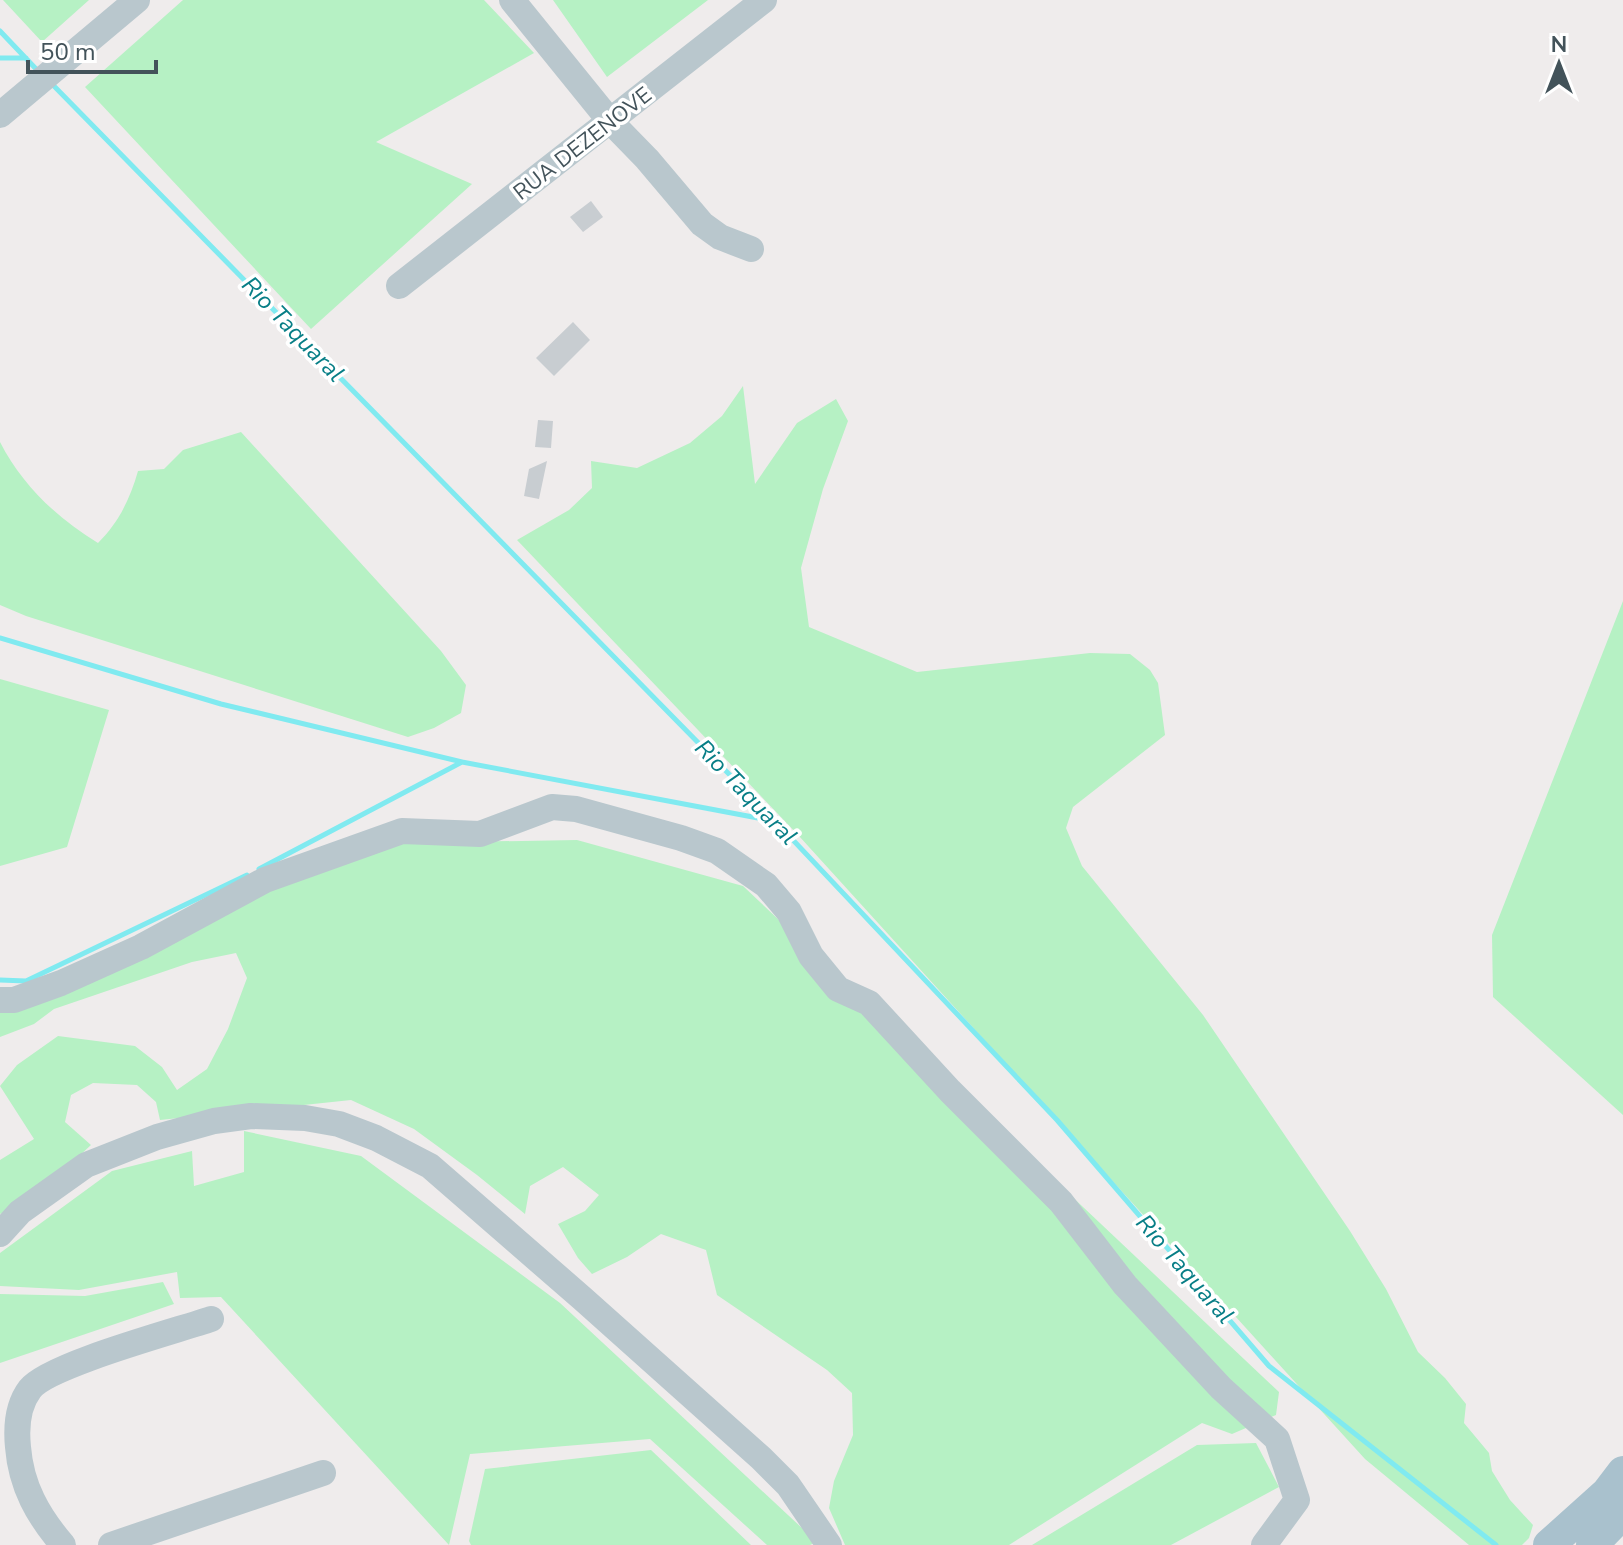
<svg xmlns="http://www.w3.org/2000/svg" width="1623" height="1545" viewBox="0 0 1623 1545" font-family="'Nunito Sans',sans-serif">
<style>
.green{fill:#b6f1c4}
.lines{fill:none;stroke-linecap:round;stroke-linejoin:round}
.stream{stroke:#80eaf0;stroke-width:5}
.building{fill:#c8cdd1}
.minor{stroke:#b9c7cd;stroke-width:26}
.major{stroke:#a9c1cd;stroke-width:32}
.labels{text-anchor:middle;stroke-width:7;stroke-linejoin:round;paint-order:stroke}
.street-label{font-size:22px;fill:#43535a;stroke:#fff}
.water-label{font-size:24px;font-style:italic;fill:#077e86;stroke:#fff}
</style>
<rect width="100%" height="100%" fill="#efecec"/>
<path class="green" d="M3 0H89L42 42Z
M183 0H484L534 53 376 142 472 184 311 329 85 87Z
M553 0H708L607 77Z
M743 386 755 484 797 423 836 399 848 421 823 489 801 568 809 627 917 672 1090 653 1130 654 1150 670 1158 683 1165 735 1073 807 1066 828 1082 866 1203 1015 1350 1231 1386 1289 1418 1352 1445 1378 1466 1404 1464 1423 1489 1453 1492 1471 1510 1500 1533 1525 1529 1538 1522 1545H1469L1365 1459 799 836 517 540 569 510 592 488 591 461 637 468 690 443 722 416Z
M241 432 441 651 466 685 461 713 434 728 408 737 26 616 0 605V442C22 485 57 518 98 543 119 522 130 499 138 471L164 469 183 450Z
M1623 601V1115L1493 997 1492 935Z
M0 679 109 710 67 847 0 866Z
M577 840 743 886 1279 1392 1276 1415 1232 1434 1202 1423 1009 1545H845L829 1508 834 1481 853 1435 852 1393 827 1370 717 1295 706 1250 661 1234 627 1257 592 1274 578 1258 558 1224 585 1211 599 1195 563 1167 530 1186 525 1214 477 1175 414 1129 351 1100 160 1120 156 1102 137 1085 93 1083 71 1095 65 1122 91 1145 36 1196 0 1214V1160L34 1139 0 1086 17 1065 58 1036 135 1046 162 1067 177 1090 207 1069 228 1029 247 978 236 953 192 962 54 1009 34 1024 0 1037V993L57 977 239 896 398 843Z
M244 1131 361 1156 560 1303 817 1542 810 1545H767L650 1439 470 1454 449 1545 221 1297 180 1298 177 1272 79 1290 0 1286V1253L112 1171 192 1151 194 1186 244 1172Z
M163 1282 174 1304 0 1363V1294L85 1296Z
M1256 1443 1279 1487 1171 1545H1032L1197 1445Z
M651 1450 751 1545H471L469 1541 485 1469Z"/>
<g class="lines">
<path class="stream" d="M0 31 38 71
M0 58H26
M51 83 776 822 1057 1120 1269 1366 1496 1545
M0 638 221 704 462 762
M259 869 462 762 774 821
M0 980 26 981 247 875"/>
</g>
<path class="building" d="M591 201 603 217 583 232 570 217Z
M573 322 590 340 554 376 536 358Z
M538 420 553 421 551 448 535 447Z
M547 461 539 499 524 496 529 469Z"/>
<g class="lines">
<path class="minor" d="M512 0 610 121 647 159 702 224 720 237 751 249
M0 115 137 0
M399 286 764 0
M0 1000H14L61 983 141 947 265 880 402 831 480 834 552 807 576 809 681 838 717 851 766 885 789 912 811 956 838 989 869 1003 950 1091 1061 1202 1125 1285 1221 1388 1277 1439 1297 1500 1264 1545
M0 1234 20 1212 86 1165 157 1137 214 1121 251 1116 305 1118 339 1124 376 1138 430 1166 583 1299 761 1458 788 1485 829 1545
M63 1545C38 1516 21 1486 18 1447 16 1427 17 1406 30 1389 48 1365 176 1331 211 1319
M111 1545 323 1473"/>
<path class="major" d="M1549 1545 1607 1493 1623 1472
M1592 1545 1623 1513"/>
</g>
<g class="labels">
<g class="street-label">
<text transform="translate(582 143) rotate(-38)" y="8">RUA DEZENOVE</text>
</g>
<g class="water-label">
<text transform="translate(293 329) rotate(46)" y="8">Rio Taquaral</text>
<text transform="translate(746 792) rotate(46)" y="8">Rio Taquaral</text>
<text transform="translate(1185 1269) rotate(49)" y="8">Rio Taquaral</text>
</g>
</g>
<g transform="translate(1559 64)" stroke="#ffffff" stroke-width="6" paint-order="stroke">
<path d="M0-6L14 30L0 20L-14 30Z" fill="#43535a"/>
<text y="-12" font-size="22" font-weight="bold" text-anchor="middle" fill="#43535a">N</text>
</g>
<path d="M28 60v12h128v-12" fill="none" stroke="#43535a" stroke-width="4"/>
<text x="40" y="60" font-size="24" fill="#43535a" stroke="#ffffff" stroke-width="6" paint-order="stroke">50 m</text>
</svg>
